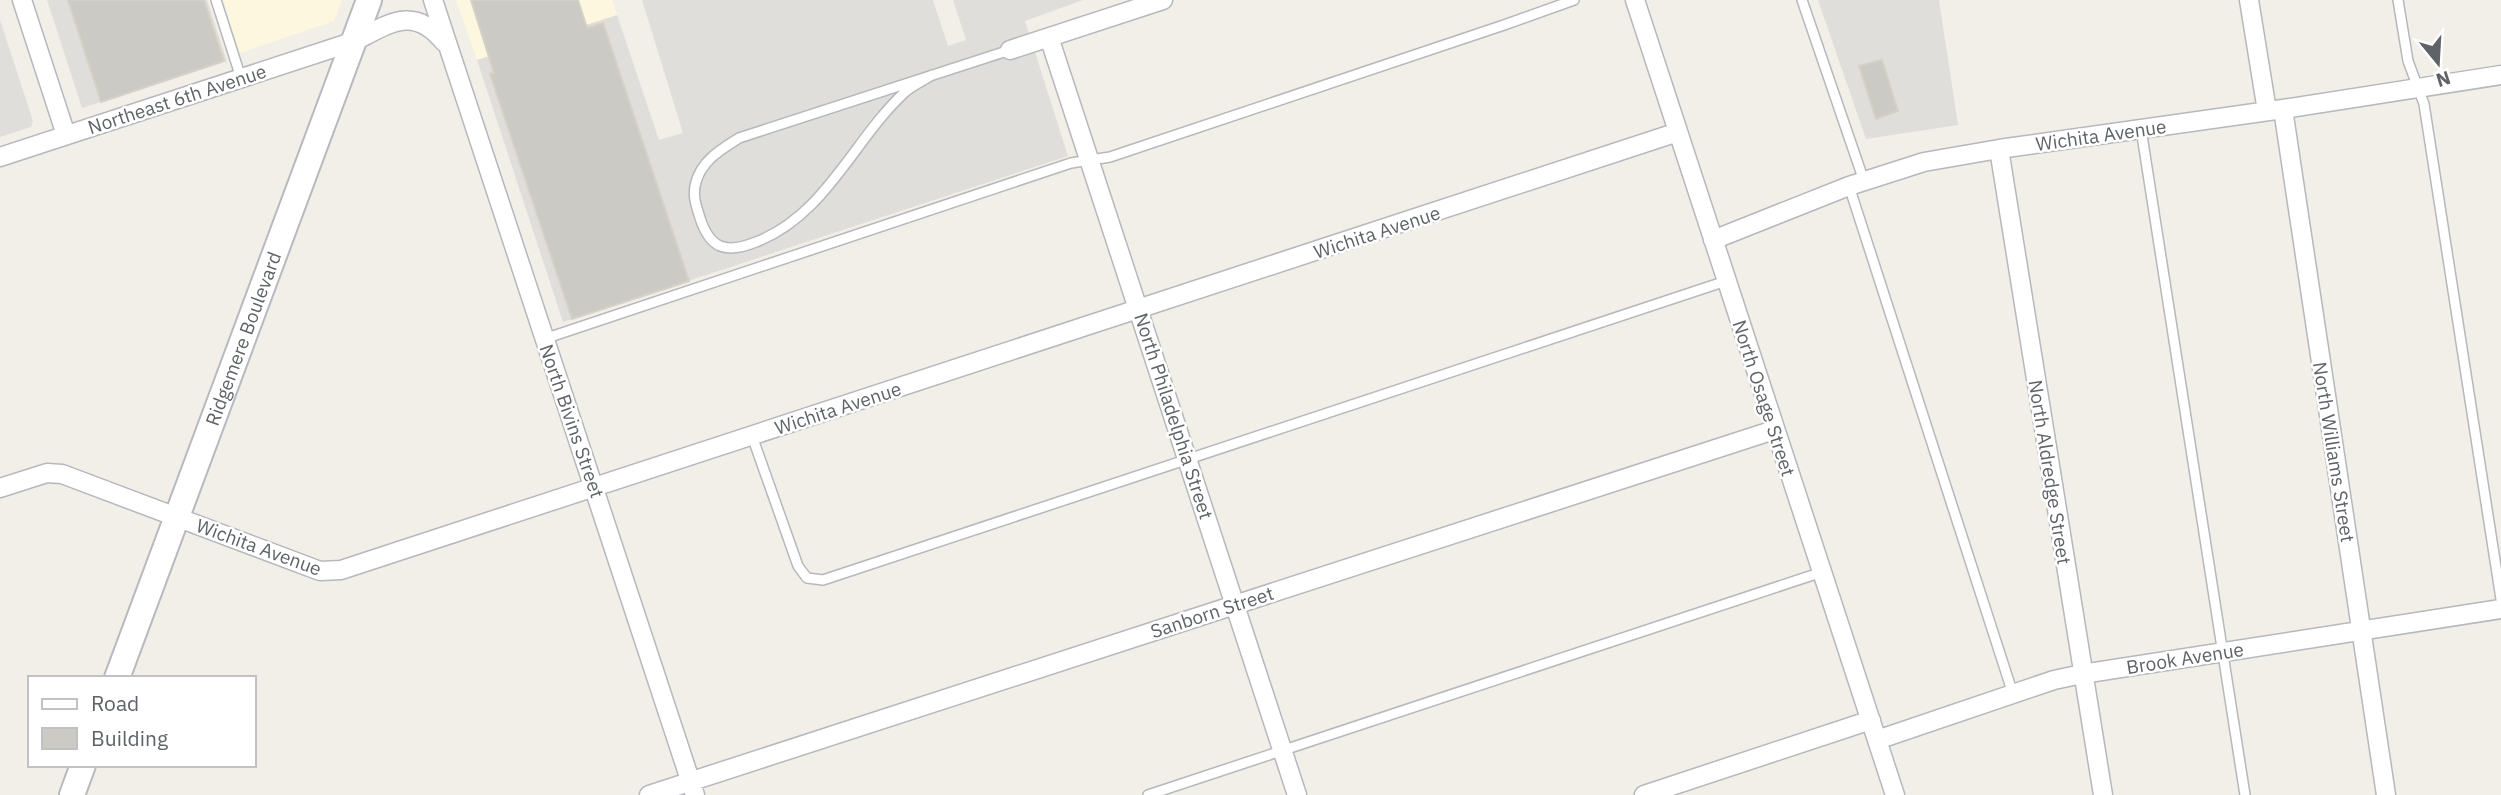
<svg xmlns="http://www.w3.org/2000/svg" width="2501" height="795" viewBox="0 0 2501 795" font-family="'IBM Plex Sans',sans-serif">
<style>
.commercial{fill:#fef7e0}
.industrial{fill:#e0deda}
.building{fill:#cccac5;stroke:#d6d1c6;stroke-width:2}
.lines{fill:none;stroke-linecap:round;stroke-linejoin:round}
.lane-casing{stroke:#b5b8bc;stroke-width:12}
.street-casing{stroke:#b5b8bc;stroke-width:21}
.secondary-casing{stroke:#b6babf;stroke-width:28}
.lane{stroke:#fff;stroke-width:9}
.street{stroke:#fff;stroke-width:18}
.secondary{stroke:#fff;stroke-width:24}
.labels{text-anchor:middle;stroke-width:5;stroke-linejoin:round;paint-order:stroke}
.street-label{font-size:19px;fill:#5f6368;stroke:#fff}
</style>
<rect width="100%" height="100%" fill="#f1efe8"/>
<path class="commercial" d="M223 0H342L334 21 240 53Z
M456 0H612L617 15 477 60Z"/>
<path class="industrial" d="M47 0H207L227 61 82 108Z
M642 0H933L948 46 966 40 953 0H1083L1025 21 1068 156 563 322 477 60 617 15 659 140 683 133Z
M1818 0H1939L1958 125 1866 139Z
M0 20 33 121 31 127 0 137Z"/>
<path class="building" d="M68 0H204L224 61 101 102Z
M471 0H578L587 28 603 23 689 281 572 319 490 74 494 73Z
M1882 60 1898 111 1876 119 1859 66Z"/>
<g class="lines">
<g class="lane-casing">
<path id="lane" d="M216 0 241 78
M1802 0 1864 181
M2398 0 2408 61 2424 104 2501 599
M932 75C923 81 913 85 905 92 853 140 826 215 756 242 726 254 710 249 700 218 696 205 692 195 696 182 702 160 722 149 739 138L1010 50
M2141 129 2245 795
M1849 186 2013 694
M544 339 1071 163 1110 157 1504 25 1574 0
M752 436 798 566 807 578 823 580 1726 281
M1148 795 1822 572"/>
</g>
<g class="street-casing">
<path id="street" d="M22 0 66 135
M433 0 695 795
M1635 0 1895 795
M2249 0 2267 111
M1049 37 1297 795
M1010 50 1163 0
M2283 109 2386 795
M1999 149 2103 795
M0 157 355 41C390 23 414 5 444 42
M1713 240 1849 186 1924 162 1999 149 2283 109 2501 75
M0 488 47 473 62 474 320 571 341 570 1678 132
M1877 740 2054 680 2082 674 2501 609
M649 795 1774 430
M1644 795 1871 720"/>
</g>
<g class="secondary-casing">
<g id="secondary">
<path id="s1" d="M117 678 369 0"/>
<path d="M72 795 83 765"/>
</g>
</g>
<use href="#lane" class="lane"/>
<use href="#street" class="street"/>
<use href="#secondary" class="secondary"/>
</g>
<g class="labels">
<g class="street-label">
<text transform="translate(177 99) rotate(-18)" y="7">Northeast 6th Avenue</text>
<text transform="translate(2101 135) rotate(-8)" y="7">Wichita Avenue</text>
<text transform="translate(1377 232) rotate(-18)" y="7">Wichita Avenue</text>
<text dy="7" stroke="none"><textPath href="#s1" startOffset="362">Ridgemere Boulevard</textPath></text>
<text transform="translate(1764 398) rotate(72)" y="7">North Osage Street</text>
<text transform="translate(838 408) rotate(-18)" y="7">Wichita Avenue</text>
<text transform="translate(1174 416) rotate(72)" y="7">North Philadelphia Street</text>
<text transform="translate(572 421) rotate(71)" y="7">North Bivins Street</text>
<text transform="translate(2334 452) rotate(81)" y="7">North Williams Street</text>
<text transform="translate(2050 472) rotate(81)" y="7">North Aldredge Street</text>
<text transform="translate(259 547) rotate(20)" y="7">Wichita Avenue</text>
<text transform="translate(1212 612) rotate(-18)" y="7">Sanborn Street</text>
<text transform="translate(2185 658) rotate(-9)" y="7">Brook Avenue</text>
</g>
</g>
<rect x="28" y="676" width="228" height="91" fill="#ffffff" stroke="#bfc1c3" stroke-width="2"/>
<rect x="42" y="699" width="35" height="10" fill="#ffffff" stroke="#bfc1c3" stroke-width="2"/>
<text x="91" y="711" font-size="21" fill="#5f6368">Road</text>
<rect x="42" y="728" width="35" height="21" fill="#cccac5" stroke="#bfc1c3" stroke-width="2"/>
<text x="91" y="746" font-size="21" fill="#5f6368">Building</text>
<g transform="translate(2438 63) rotate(162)" stroke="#ffffff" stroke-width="5" paint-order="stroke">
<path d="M0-5L12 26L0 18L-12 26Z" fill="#5f6368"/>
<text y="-10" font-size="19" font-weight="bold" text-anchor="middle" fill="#5f6368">N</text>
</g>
</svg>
